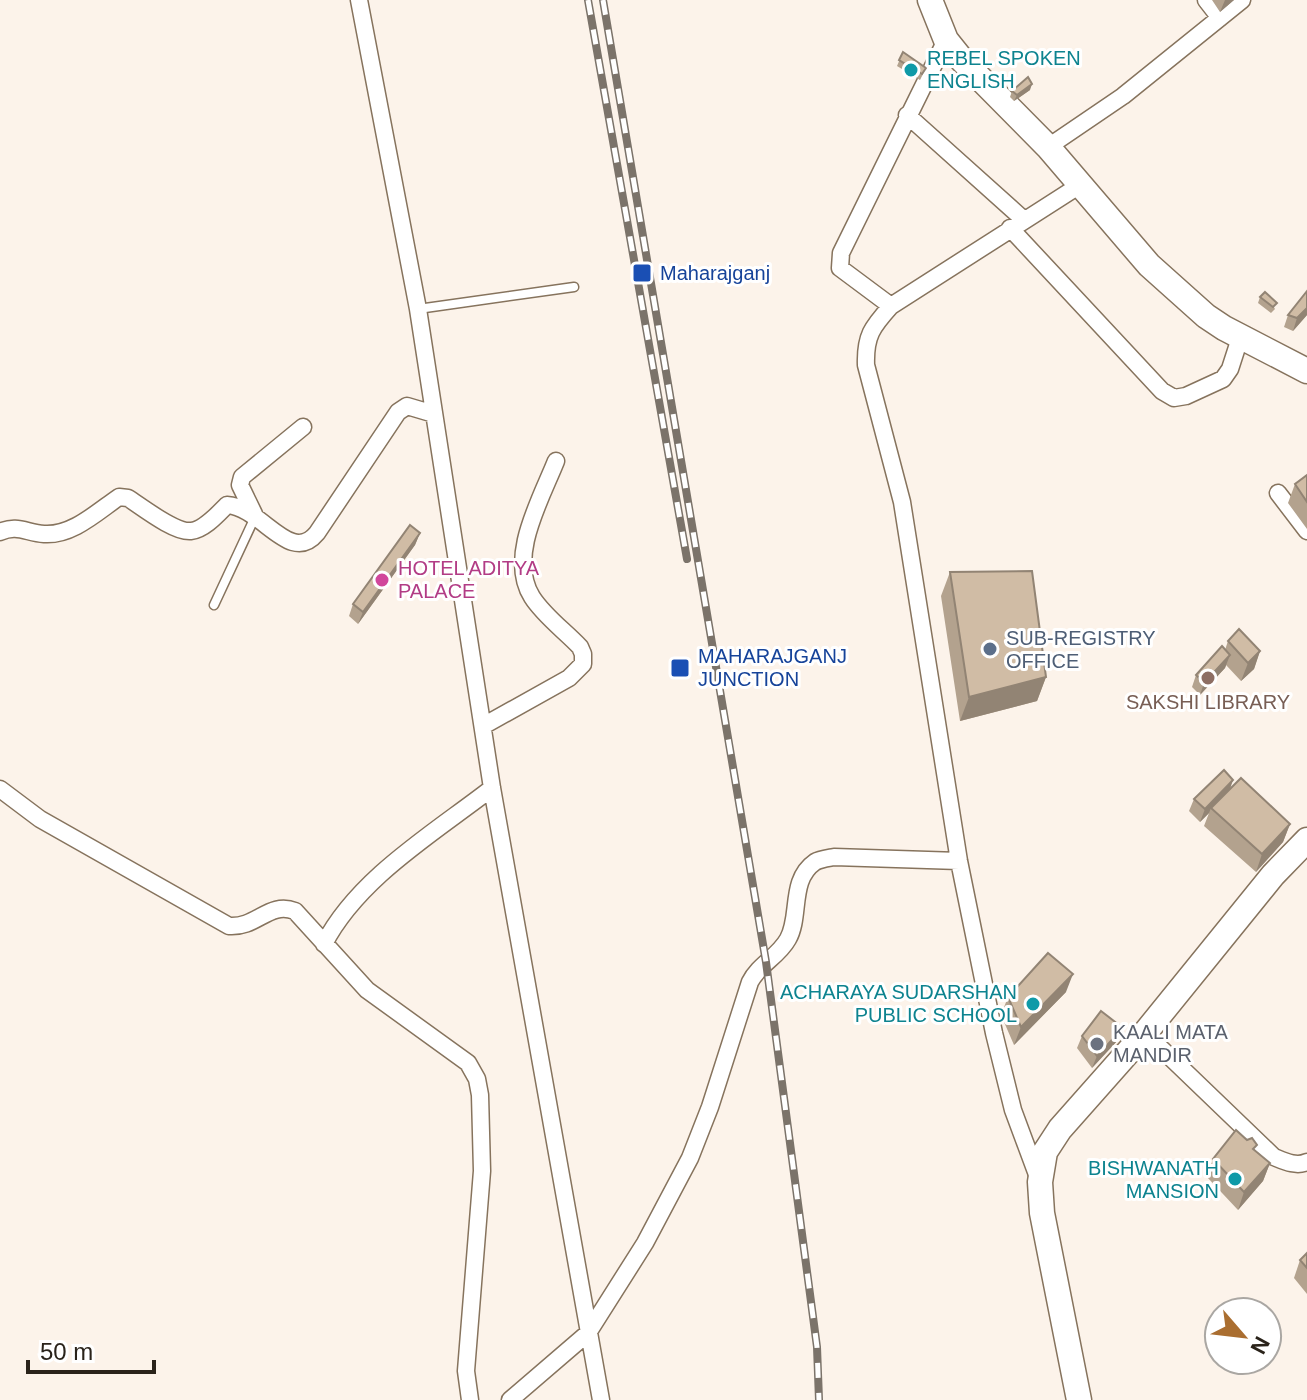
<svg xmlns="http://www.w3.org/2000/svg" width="1307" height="1400" viewBox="0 0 1307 1400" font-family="Helvetica,sans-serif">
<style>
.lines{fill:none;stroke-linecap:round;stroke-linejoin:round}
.lane-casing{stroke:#86735d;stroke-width:11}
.street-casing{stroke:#86735d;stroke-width:19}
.secondary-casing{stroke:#86735d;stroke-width:27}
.lane{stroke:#fff;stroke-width:8}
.street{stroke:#fff;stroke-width:16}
.secondary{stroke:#fff;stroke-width:24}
.rail-casing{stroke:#7b736a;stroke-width:8}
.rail{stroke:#fff;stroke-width:5;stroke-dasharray:15;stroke-linecap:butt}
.wall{fill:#b3a28e}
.shaded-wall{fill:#928474}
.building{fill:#d0bca5;stroke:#928474;stroke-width:2}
.culture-dot{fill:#0f9aa8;stroke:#fff;stroke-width:3}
.transit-dot{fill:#1a4fb4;stroke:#fff;stroke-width:3}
.hotel-dot{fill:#d1479c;stroke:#fff;stroke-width:3}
.service-dot{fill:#5c6f8a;stroke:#fff;stroke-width:3}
.education-dot{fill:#8d6e63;stroke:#fff;stroke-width:3}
.worship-dot{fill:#6b7280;stroke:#fff;stroke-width:3}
.labels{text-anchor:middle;stroke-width:6;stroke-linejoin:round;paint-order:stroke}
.culture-label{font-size:20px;fill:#0d838f;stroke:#fff;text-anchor:end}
.transit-label{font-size:20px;fill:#164399;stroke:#fff;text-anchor:start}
.hotel-label{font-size:20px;fill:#b23c85;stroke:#fff;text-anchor:start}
.service-label{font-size:20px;fill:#4e5e75;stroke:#fff;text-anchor:start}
.education-label{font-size:20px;fill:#785e54;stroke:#fff}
.worship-label{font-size:20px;fill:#5b616d;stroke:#fff;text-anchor:start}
</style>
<rect width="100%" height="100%" fill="#fcf3ea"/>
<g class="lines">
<g class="lane-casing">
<path id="lane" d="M418 309 574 287
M214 605 255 517"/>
</g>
<g class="street-casing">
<path id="street" d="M359 0 418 309 492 788 601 1400
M1206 0 1220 18
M907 115 1024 220
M1048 147 1123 96 1242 0
M1010 228 1162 391 1174 398 1186 396 1223 379 1230 369 1240 338
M891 306 840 268 841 253 946 40
M1278 493 1307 531
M254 514 240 485 242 477 303 427
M0 532C17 524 27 533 44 534 72 536 97 512 119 497L128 498C142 507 175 533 191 531 204 530 218 514 227 505 262 507 290 566 317 533L398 412 407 406 434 414
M483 726 569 678 583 664V654L580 647C565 631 544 616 532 597 507 557 541 499 556 461
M0 789 40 819 229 926C257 928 269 901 295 911L367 990 468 1063 477 1079 480 1095 482 1171 466 1371 470 1400
M324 944C358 878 434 833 492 788
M1145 1033 1274 1157C1284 1161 1296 1167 1307 1162
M1039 1180 1013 1110 994 1033 959 861 902 502 866 365C865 336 872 327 891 306L1080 185
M510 1400 588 1333 645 1243 690 1158 710 1107 750 982C759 964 778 957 788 939 801 916 789 880 815 862 820 859 829 858 834 857L959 861"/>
</g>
<g class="secondary-casing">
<path id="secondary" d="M930 0 946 40 962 60 1048 147 1149 265 1206 316 1224 328 1307 371
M1079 1400 1042 1213 1040 1182 1045 1152 1060 1129 1145 1033 1273 875 1307 840"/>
</g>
<use href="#lane" class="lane"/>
<use href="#street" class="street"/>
<use href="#secondary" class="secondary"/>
<g class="rail-casing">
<path id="rail" d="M588 0 687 559
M603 0 766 962 817 1347 819 1400"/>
</g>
<use href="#rail" class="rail"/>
</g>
<path class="wall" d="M1212 0H1234L1220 12Z
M903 52 926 68 920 80 897 66Z
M1030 90 1014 101 1010 97 1012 91Z
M1265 292 1275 309 1271 313 1258 303 1260 297Z
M1288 315H1307L1293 331 1284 327Z
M1307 475V529L1288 503 1295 484Z
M420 533 415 545 358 624 349 616 353 604Z
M950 572 1046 677 1037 701 960 721 941 596Z
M1228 641 1260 651 1254 669 1241 681 1226 665 1225 668 1200 695 1192 687 1196 675 1225 650Z
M1230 789 1290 824 1283 842 1256 872 1204 826 1209 813 1200 822 1189 811 1194 799Z
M1066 992 1014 1045 1001 1015 1008 997Z
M1082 1036 1118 1040 1092 1068 1077 1048Z
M1247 1140 1255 1150 1270 1163 1263 1181 1238 1210 1207 1177 1213 1159Z
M1307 1253V1294L1294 1278 1300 1260Z"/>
<path class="shaded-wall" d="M1225 0H1234L1220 12Z
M1032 84 1030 90 1014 101 1017 95Z
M1307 308V315L1293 331 1297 318Z
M420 533 415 545 358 624 363 612Z
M1260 651 1254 669 1241 681 1248 663Z
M1230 655 1225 668 1200 695 1204 683Z
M1046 677 1037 701 960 721 969 697Z
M1233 780 1229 792 1211 808 1209 813 1200 822 1205 809Z
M1290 824 1283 842 1256 872 1262 854Z
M1073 974 1066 992 1014 1045 1021 1027Z
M1123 1028 1118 1040 1092 1068 1097 1056Z
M1270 1163 1263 1181 1238 1210 1244 1192Z"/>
<path class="building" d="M903 52 926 68 922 74 899 60Z
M1028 77 1032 84 1017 95 1012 91Z
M1307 291V308L1297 318 1288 315Z
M1265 292 1277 303 1273 307 1260 297Z
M1307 475V502L1295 484Z
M410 525 420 533 363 612 353 604Z
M1032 571 1046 677 969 697 950 572Z
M1239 629 1260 651 1248 663 1228 641Z
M1222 646 1230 655 1204 683 1196 675Z
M1224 770 1233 780 1205 809 1194 799Z
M1241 778 1290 824 1262 854 1211 808Z
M1048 953 1073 974 1021 1027 1008 997Z
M1101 1011 1123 1028 1097 1056 1082 1036Z
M1236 1130 1247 1140 1252 1138 1257 1145 1253 1149 1270 1163 1244 1192 1213 1159Z
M1307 1253V1268L1300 1260Z"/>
<g class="culture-dot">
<circle cx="911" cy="70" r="8"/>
<circle cx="1033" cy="1004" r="8"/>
<circle cx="1235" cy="1179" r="8"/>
</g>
<g class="transit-dot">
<rect x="632" y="263" width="20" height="20" rx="4"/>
<rect x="670" y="658" width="20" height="20" rx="4"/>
</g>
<circle class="hotel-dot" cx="382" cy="580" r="8"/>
<circle class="service-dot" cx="990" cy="649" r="8"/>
<circle class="education-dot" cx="1208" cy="678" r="8"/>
<circle class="worship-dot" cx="1097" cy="1044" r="8"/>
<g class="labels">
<g class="culture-label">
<text x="927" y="65" text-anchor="start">REBEL SPOKEN<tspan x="927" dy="23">ENGLISH</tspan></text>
<text x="1017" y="999">ACHARAYA SUDARSHAN<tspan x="1017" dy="23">PUBLIC SCHOOL</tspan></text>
<text x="1219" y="1175">BISHWANATH<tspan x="1219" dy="23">MANSION</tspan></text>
</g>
<g class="transit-label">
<text x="660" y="280">Maharajganj</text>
<text x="698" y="663">MAHARAJGANJ<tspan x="698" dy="23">JUNCTION</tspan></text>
</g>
<g class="hotel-label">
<text x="398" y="575">HOTEL ADITYA<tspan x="398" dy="23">PALACE</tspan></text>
</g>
<g class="service-label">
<text x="1006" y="645">SUB-REGISTRY<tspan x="1006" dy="23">OFFICE</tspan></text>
</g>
<g class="education-label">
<text x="1208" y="709">SAKSHI LIBRARY</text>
</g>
<g class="worship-label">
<text x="1113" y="1039">KAALI MATA<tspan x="1113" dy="23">MANDIR</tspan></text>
</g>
</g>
<g transform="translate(1243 1336) rotate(118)"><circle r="38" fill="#ffffff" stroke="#aaa7a3" stroke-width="2"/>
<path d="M0-6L14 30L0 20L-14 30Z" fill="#aa6e30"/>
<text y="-12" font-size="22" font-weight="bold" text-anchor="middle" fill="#2a231a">N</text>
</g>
<path d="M28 1360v12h126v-12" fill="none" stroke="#2a231a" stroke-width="4"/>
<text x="40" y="1360" font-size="24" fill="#2a231a" stroke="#ffffff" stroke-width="6" paint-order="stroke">50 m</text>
</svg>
